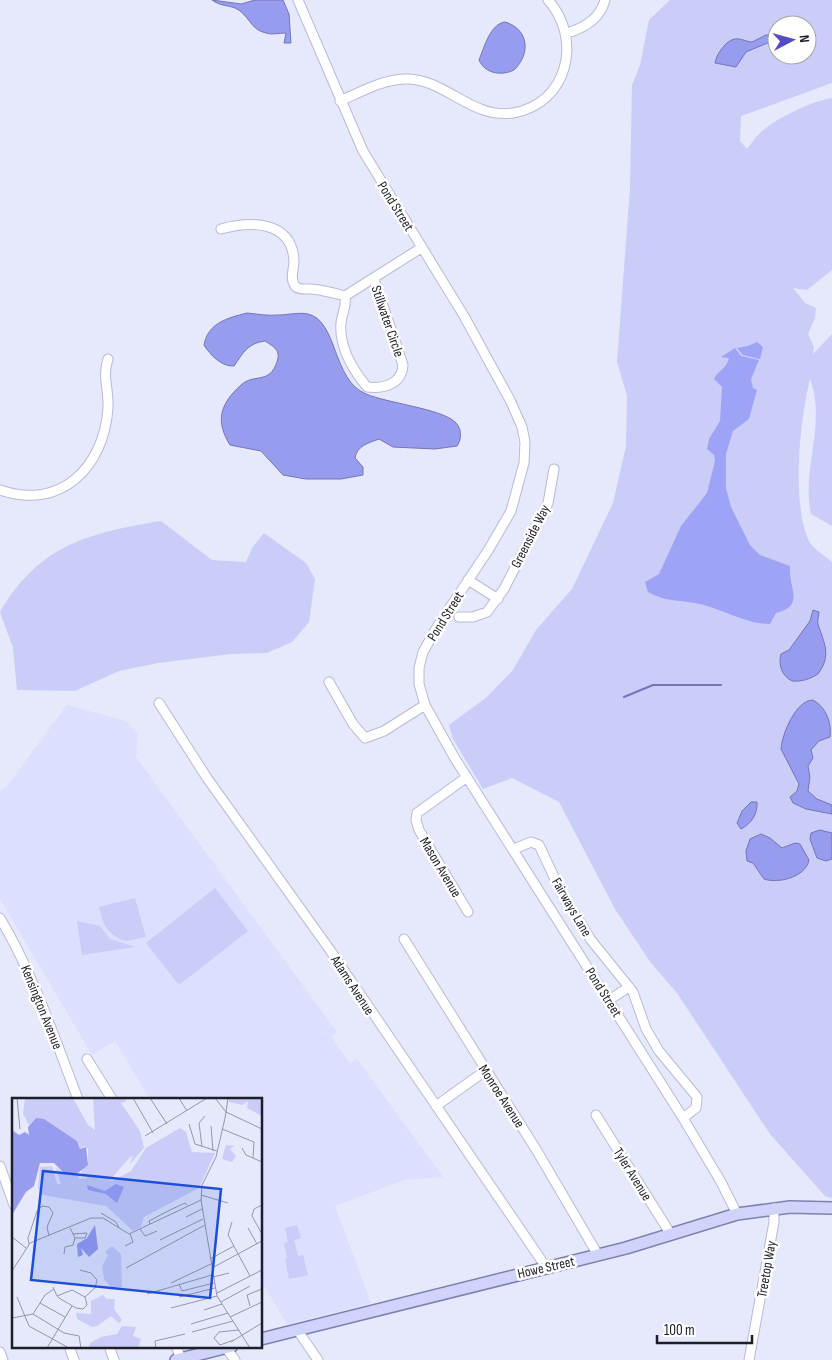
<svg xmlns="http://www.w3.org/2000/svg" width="832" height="1360" viewBox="0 0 832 1360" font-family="'Sofia Sans Condensed',sans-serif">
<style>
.built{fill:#dcdffe}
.green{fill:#c9cdf8;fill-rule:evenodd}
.forest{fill:#9fa3f6}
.water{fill:#989cef;stroke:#7376b4}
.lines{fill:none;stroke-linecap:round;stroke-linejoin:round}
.stream{stroke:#7376b4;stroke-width:2}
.minor-casing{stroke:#b7bad9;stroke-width:11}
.major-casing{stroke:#7e82ae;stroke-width:14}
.minor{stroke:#fff;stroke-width:9}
.major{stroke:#d1d4fa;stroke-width:11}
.labels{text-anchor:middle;stroke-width:5;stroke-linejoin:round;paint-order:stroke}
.street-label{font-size:14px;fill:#1d1e29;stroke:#fff}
.inset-road{fill:none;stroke:#9697a7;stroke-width:1}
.view{fill:#1d4ed8;fill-opacity:0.15;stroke:#1d4ed8;stroke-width:2.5}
.inset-edge{fill:none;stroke:#1d1e29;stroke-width:2.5}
</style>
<rect width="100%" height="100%" fill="#e6e8fb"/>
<path class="built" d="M67 705 126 721 138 735 136 757 337 1032 331 1037 350 1064 357 1059 443 1177 404 1180 335 1206 371 1303 287 1324 261 1281V1099H150L115 1041 92 1055 0 899V791L7 786Z"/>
<path class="green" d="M670 0H832V83L741 116 740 141 747 149C751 144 755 138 759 134 774 119 812 101 832 98V270L807 290 793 288 805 303 816 308 815 318 808 334 814 347 813 354 832 334V526L811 514C801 469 827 424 810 379 800 419 791 503 809 541 813 549 825 556 832 562V1198L825 1196 770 1134 677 993 651 963 615 909 559 802 512 778 483 789 453 739 449 725 487 697 513 670 536 630 572 589 613 503 626 446 627 396 617 362 630 189 632 85 640 65 649 20ZM777 25H807V55H777Z
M161 521 212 560 246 562 252 548 264 533 306 563 315 579 309 622 292 642 267 653 231 654 158 663 119 671 75 691 17 690 13 648 0 612C40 544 89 533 161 521Z
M215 888 248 931 179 985 146 943Z
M135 898 146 937 126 941C107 935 103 925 99 907Z
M77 921 100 926 110 939 135 947 82 955Z
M297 1225 301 1238 294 1240 298 1256 303 1255 308 1275 289 1279 285 1259 287 1258 284 1243 288 1242 285 1228Z"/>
<path class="forest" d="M757 342 763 347 760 359 743 355 737 348 748 346Z
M735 348 741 356 759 360 751 379 753 388 757 390 749 419 733 431 726 454V488L731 507 750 545 760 555 790 566C788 589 806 605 776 613L770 624C750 625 721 609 700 604 681 600 665 602 648 592L645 582 659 574 681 526 707 493 715 461 714 455 707 449 709 439 720 421 722 387 714 379C718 370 726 370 729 358L721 357Z"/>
<path class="water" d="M212 0 241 4 255 0H283L289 14 291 43H284L286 33C279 33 271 35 266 33 250 30 249 14 235 8 227 5 220 6 212 0Z
M505 22C529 29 531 54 514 70 502 76 485 74 479 60 484 48 490 24 505 22Z
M766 35H777V39L746 52 736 67 715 63C716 55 726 40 735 39 741 38 747 42 752 42Z
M247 313C257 314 268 316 278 315 287 315 300 312 308 314 338 321 332 380 366 394 387 403 442 409 455 422 462 428 462 439 457 446L435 449 393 447 379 439C368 443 357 446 355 458L363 467V475L341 479H306L283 475 261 451 230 445C215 421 220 404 241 385 254 373 269 385 277 362 281 350 274 347 265 341 248 343 243 353 234 366 222 367 210 355 204 345 208 323 227 318 247 313Z
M813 610 819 612C819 616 817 620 818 624 824 643 832 655 818 674 810 679 801 682 792 681 782 676 778 665 781 654L789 650 810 621Z
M813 700C826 707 832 723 830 737L819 741 811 750 813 758 808 766 810 777 808 791 817 799 832 805V814L806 809 793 803 790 797 797 791 799 784 781 749C782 734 796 700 813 700Z
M751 802H757C758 814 751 824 741 829L737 823 742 811Z
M820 830 832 833V859L826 861 817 858 810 839 811 833Z
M761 834 770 838 782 848 795 843 800 844 809 860C806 877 778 884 764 879L753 863 747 861 746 851 750 839Z"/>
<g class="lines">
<path class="stream" d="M624 697 653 685H721"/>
<g class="minor-casing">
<path id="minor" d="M298 0 363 151 464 316 510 400 522 427 525 442 524 463 511 511 489 549 437 627 423 652 419 668V684L425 705 454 757 683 1118 721 1182 737 1214
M567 33C584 28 600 19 605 0
M340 101C361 92 385 78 409 79 447 81 472 119 513 113 568 104 583 39 548 0
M221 229C250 221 292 220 294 261 294 270 289 279 296 287 300 290 306 289 311 289 323 290 334 293 345 296L421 248
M345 296C347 306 342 313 341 323 339 346 353 370 367 387 384 389 402 384 403 365L374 279
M0 490C61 511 104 467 108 408 109 390 102 376 108 359
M468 580 498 599
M459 617H473L487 612 504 589 548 503 554 469
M329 682 353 724 365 738 384 731 425 705
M159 703 207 778 330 950 546 1267
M467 777 417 813 416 820 419 830 468 912
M514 849 531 842 539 845 561 892 591 940 633 992 646 1029 659 1051 697 1097 696 1108 683 1118
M0 918C34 975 54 1037 78 1099
M404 939 537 1151 598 1255
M609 1000 629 987
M87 1059 112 1099
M436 1106 485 1071
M596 1115 670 1233
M0 1166 14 1205
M298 1331 318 1360
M69 1346 74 1360
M109 1346 114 1360
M176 1346 181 1359
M226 1348 235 1360
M0 1352 3 1360
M749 1360 774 1222V1208"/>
</g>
<g class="major-casing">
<path id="major" d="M261 1339 626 1248 737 1214 790 1207 832 1208
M176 1360 232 1346"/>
</g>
<use href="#minor" class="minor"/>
<use href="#major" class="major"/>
</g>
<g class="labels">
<g class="street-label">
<text transform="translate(396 206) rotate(58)" y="5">Pond Street</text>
<text transform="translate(388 321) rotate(71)" y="5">Stillwater Circle</text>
<text transform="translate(530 536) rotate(-63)" y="5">Greenside Way</text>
<text transform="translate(445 616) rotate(-58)" y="5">Pond Street</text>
<text transform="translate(441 867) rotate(59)" y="5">Mason Avenue</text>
<text transform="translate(572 907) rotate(60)" y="5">Fairways Lane</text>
<text transform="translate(353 985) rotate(57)" y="5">Adams Avenue</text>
<text transform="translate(604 992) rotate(58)" y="5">Pond Street</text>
<text transform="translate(42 1007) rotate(68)" y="5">Kensington Avenue</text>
<text transform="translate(502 1096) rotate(57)" y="5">Monroe Avenue</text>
<text transform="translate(633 1174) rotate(58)" y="5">Tyler Avenue</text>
<text transform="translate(546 1267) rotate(-13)" y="5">Howe Street</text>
<text transform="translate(766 1269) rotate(-80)" y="5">Treetop Way</text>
</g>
</g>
<g transform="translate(12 1098)">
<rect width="250" height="250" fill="#e6e8fb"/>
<path d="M13 0H61L76 27 83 32 81 0H114V3L109 5 128 33 132 50 117 67 121 58 118 59 98 82 81 81 101 83 119 73 134 50 168 30 174 34 180 54 203 55 187 90 132 119 129 129 121 133 94 108 31 97 26 90 28 69 40 68 45 86H49L44 70 52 75 62 73 68 81 76 80 69 74 76 64V51L73 48 68 51 67 46 35 23 24 20 17 27 11 16ZM217 0H249L250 18 235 10 236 3 230 7 217 4ZM214 47 223 48 218 51 224 58 220 64 210 61ZM100 148 109 156 110 189 100 190 92 181 90 168 96 157 93 154ZM91 197 95 201H103L102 211 110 222 107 225 99 218 85 228 80 229 65 221 64 215 79 216V203ZM110 228 124 229 121 238 129 241 126 250H77L78 245 89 239 105 236Z" fill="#c9cdf8"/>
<path d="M104 86 112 89 105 105 94 96 76 92 75 87 93 93Z" fill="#9fa3f6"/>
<path d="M24 20 32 21 65 43 68 51 74 49 76 67 66 75H52L42 65H28L22 88 14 94 0 117V32L7 37 13 34 17 37 16 29ZM83 127 86 151 77 159 69 150 71 157 66 159 65 146 75 140Z" fill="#989cef"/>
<path class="inset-road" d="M5 0 8 31M121 0 141 35M138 0 155 26M167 0 175 13M203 0 214 14 213 20 204 59 190 87 189 102 205 198 238 250M216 0 214 14 250 31M177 26 183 46 205 53M199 28 201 53M210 31 242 44 241 60M133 38 195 0M190 49 187 25 193 18M230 50 234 57 250 64M189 97 216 105M250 107 242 111 240 118 250 136M89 115 104 124 107 130M174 119 190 111M220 124 216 137 238 178M138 126 137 123 158 112 173 105 175 107M236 130 245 146M128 131 133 138 145 133M61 136 75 135 73 140H63M0 139 14 150M148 142 191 121M17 146 16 140 25 113 30 108 37 109 41 115 35 129 37 138M113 148 121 144 118 136M52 156 53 149 61 147 63 140 58 130M198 161 222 148M114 170 193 127M200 170 250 143M68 172 79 175 85 182 83 190 73 199M0 173 18 145 79 120H91L117 136 189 102M201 179 217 175M159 185 199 166M167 186 170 193 202 185M41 189 45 198 47 200 64 210 71 211 75 207 73 199 60 192 45 198M205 195 250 172M135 196 200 177M5 199 17 228 57 250M167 199 203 190M209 204 238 188M28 205 53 219M238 208 235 197 250 191M159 210 205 198M192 212 210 206M21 216 33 197 42 191M218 219 250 204M0 220 21 216 52 235 67 238 69 250M179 226 216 215M180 234 221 223M222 242 208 247 202 240 207 234 227 232M219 244 250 225M35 250 60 208M144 250 143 243 173 236"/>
<path class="view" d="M31 73 209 91 198 200 19 182Z"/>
<rect width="250" height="250" class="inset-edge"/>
</g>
<g transform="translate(792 40) rotate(84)"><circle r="24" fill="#ffffff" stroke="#a5a5a9"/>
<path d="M0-4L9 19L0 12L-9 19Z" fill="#554cc4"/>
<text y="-8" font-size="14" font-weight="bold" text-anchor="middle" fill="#1d1e29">N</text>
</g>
<path d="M657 1335v8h95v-8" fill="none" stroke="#1d1e29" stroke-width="2.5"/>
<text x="664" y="1335" font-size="15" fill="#1d1e29" stroke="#ffffff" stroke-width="4" paint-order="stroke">100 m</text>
</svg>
